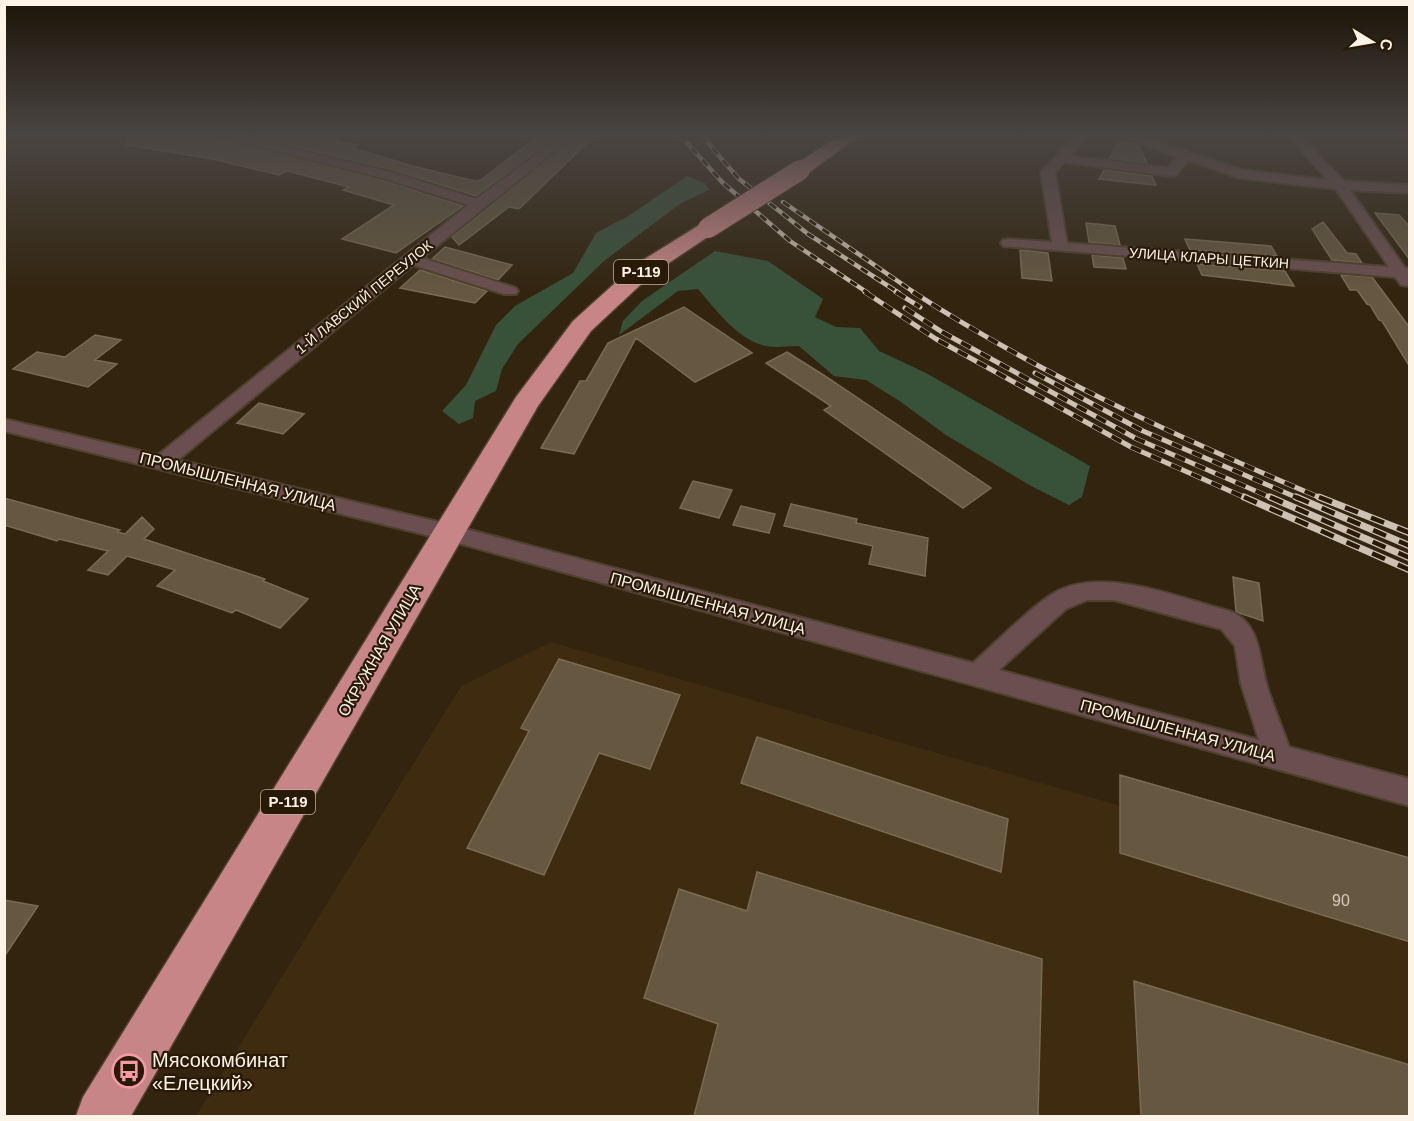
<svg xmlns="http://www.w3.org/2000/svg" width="1414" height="1121" viewBox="0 0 1414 1121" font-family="Helvetica,sans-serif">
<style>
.built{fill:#3e2b10}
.green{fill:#38523a}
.building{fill:#655740;stroke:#7a6b54;stroke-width:1.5}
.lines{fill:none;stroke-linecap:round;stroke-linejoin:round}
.minor-casing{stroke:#4e412d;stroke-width:4}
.highway-casing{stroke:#4e412d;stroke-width:3}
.minor{fill:#6b4f50;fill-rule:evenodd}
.highway{fill:#c88587;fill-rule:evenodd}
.rail-far2-casing{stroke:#ccc1b2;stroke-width:4.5}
.rail-far1-casing{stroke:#ccc1b2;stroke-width:5}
.rail-casing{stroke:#ccc1b2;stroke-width:7}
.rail-far2{stroke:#281a06;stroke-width:3;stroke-dasharray:8;stroke-linecap:butt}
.rail-far1{stroke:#281a06;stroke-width:4;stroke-dasharray:11;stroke-linecap:butt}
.rail{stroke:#281a06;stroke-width:4.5;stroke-dasharray:14;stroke-linecap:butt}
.highway-bridge-casing{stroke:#4e412d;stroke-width:22;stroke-linecap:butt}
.highway-bridge{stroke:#c88587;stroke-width:20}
.labels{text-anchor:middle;stroke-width:4.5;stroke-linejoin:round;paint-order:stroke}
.far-street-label{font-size:14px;fill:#fdf3e6;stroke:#281a06}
.shield{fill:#281a06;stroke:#bdb2a3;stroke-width:1.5}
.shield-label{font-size:15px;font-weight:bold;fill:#fdf3e6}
.street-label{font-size:16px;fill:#fdf3e6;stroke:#281a06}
.near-number-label{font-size:16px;fill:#d7ccbc}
.near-poi-label{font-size:20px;fill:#fdf3e6;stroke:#281a06;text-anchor:start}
</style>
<rect width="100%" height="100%" fill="#32240f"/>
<path class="built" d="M551 642 1121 806 1120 775 1409 858V1116H196L461 686Z"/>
<path class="green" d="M687 176 705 183 709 190 681 203 604 261 518 344 502 369 496 391 475 401 473 418 459 424 442 411 466 385 496 325 515 306 573 273 596 233 630 215Z
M715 251 768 261 823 299 815 317 836 327 860 328 879 351 926 373 1090 466 1082 497 1069 505 1031 486 946 435 901 402 866 380 834 376 799 346C788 346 776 348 766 346 738 340 715 309 698 289L678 291 619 335 623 321 642 301Z"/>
<path class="building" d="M128 136H217L385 181 463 206 396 253 342 239 394 205 343 190 349 187 287 171 279 175 213 159 127 145Z
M247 136H344L334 141 357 145 353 148 412 166 475 181 481 180 538 136H558L476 196 396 171Z
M576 136H594L519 209 509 207 459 245 452 237Z
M1118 141 1138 145 1147 163 1109 159Z
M1104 170 1152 176 1156 185 1099 179Z
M1375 213 1399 215 1410 227V260Z
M1323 222 1347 253 1356 254 1362 263 1332 260 1312 229Z
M1086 223 1115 226 1120 245 1089 242Z
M1185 239 1271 246 1277 256 1190 250Z
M445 247 512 265 498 280 432 259Z
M1020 250 1048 253 1052 281 1022 278Z
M1092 255 1123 258 1126 269 1094 267Z
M1197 264 1285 271 1294 286 1202 275Z
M420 270 487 291 475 303 400 288Z
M1341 275 1372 277 1410 328V367L1382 321 1379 320 1370 305 1367 304 1357 290H1350Z
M684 307 752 353 695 382 636 338 574 454 541 448 580 381H586L608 343Z
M95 335 121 340 95 360 117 364 88 387 13 369 37 352 65 357Z
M787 352 825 376 991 488 963 508 824 410 831 406 766 363Z
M259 403 304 414 283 434 237 423Z
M693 481 732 490 719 518 680 508Z
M4 498 120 530 117 532 125 534 142 517 154 529 144 539 265 579 263 581 308 599 280 628 236 610 232 613 157 586 175 570 127 556 108 575 88 570 108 551 59 539 57 541 4 525Z
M791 504 857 519 856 523 928 538 925 576 869 564 873 546 784 526Z
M741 506 775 514 769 533 733 525Z
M1233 577 1259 583 1263 621 1236 612Z
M559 659 680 695 650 769 599 753 544 875 467 848 529 731 521 728Z
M757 737 1008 819 1001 872 741 783Z
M1120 775 1410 858V942L1120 853Z
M757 872 1042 959 1038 1116H694L718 1024 644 998 679 889 747 911Z
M4 900 38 906 4 957Z
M1134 981 1410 1065V1116H1141Z"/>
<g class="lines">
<g class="minor-casing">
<path id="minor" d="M219 136H239L395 173 476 199 561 136H574L422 258 516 288 518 291 516 294H504L413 265 178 460 447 524 973 663C997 642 1021 616 1048 597 1095 562 1178 598 1229 611 1261 622 1259 659 1267 686 1273 706 1282 727 1289 747L1410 779V806L447 540 4 431V419L158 455 468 205 386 179ZM1087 600H1114L1221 629 1235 646 1241 684 1259 740 999 670 1066 609Z
M1076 136H1088L1070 156 1168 168 1177 157 1123 136H1140L1242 170 1328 180 1288 136H1300L1344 181 1410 185V193L1350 190 1405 268H1410V286L1401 285 1395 277 1003 246 1001 243 1003 240 1008 239 1052 242 1041 172ZM1188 160 1240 178 1336 189 1389 267 1067 243 1055 173 1064 162 1171 176 1176 175Z"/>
</g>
<g class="highway-casing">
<path id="highway" d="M839 136H859L807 174H793L790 170 793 166Z
M708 222 715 224 719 228 715 232 651 275 591 331 538 406 131 1116H76L83 1097 516 397 573 321 635 265 701 224Z"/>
</g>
<use href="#minor" class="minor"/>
<use href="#highway" class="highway"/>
<g class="rail-far2-casing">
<path id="rail-far2" d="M681 136 722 182 790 241 868 293
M702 136 738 178 808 234 899 293
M783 202 915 293"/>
</g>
<g class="rail-far1-casing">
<path id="rail-far1" d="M865 292 936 339 1131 447 1248 499
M896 292 920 307
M913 292C1041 375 1182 439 1323 499
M905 308 942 332 1137 439 1274 499
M1035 373 1143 431 1300 499"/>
</g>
<g class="rail-casing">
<path id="rail" d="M1244 497 1410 570
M1270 497 1410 558
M1296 497 1410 546
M1319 497 1410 533"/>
</g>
<use href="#rail-far2" class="rail-far2"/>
<use href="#rail-far1" class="rail-far1"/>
<use href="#rail" class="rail"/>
<g class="highway-bridge-casing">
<path id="highway-bridge" d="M708 228 800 170"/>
</g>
<use href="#highway-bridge" class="highway-bridge"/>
</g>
<linearGradient id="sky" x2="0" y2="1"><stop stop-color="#1c1408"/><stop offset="0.46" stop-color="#494542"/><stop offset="1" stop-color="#494542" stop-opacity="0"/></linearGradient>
<rect width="1414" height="293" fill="url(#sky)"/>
<defs>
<g id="bus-ring" transform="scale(1.725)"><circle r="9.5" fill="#281a06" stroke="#f49aa5" stroke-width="1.5"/><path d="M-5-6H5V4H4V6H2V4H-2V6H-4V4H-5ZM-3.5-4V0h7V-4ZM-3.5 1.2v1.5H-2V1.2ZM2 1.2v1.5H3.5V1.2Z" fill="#f49aa5"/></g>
</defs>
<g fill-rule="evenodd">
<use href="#bus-ring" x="129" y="1071"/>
</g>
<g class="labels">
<g class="far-street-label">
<text transform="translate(1209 258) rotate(4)" y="5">УЛИЦА КЛАРЫ ЦЕТКИН</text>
<text transform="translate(364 297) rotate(-39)" y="5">1-Й ЛАВСКИЙ ПЕРЕУЛОК</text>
</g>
<g class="shield">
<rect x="614" y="260" width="54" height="24" rx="4.5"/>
<rect x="261" y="790" width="54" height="24" rx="4.5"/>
</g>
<g class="shield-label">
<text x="641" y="277">Р-119</text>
<text x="288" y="807">Р-119</text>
</g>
<g class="street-label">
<text transform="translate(238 481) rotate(14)" y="6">ПРОМЫШЛЕННАЯ УЛИЦА</text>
<text transform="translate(708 603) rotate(15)" y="6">ПРОМЫШЛЕННАЯ УЛИЦА</text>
<text transform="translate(379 650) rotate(-60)" y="6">ОКРУЖНАЯ УЛИЦА</text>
<text transform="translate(1178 730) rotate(15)" y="6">ПРОМЫШЛЕННАЯ УЛИЦА</text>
</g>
<g class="near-number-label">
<text x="1341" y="906">90</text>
</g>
<g class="near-poi-label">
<text x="152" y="1067">Мясокомбинат<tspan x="152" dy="23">«Елецкий»</tspan></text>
</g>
</g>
<rect width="1414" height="1121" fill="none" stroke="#fdf3e6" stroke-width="12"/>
<g transform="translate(1372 42) rotate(101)" stroke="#281a06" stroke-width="4.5" paint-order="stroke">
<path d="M0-4.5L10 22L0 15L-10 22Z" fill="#fdf3e6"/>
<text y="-9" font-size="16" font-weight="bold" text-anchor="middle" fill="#fdf3e6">С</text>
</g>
</svg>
